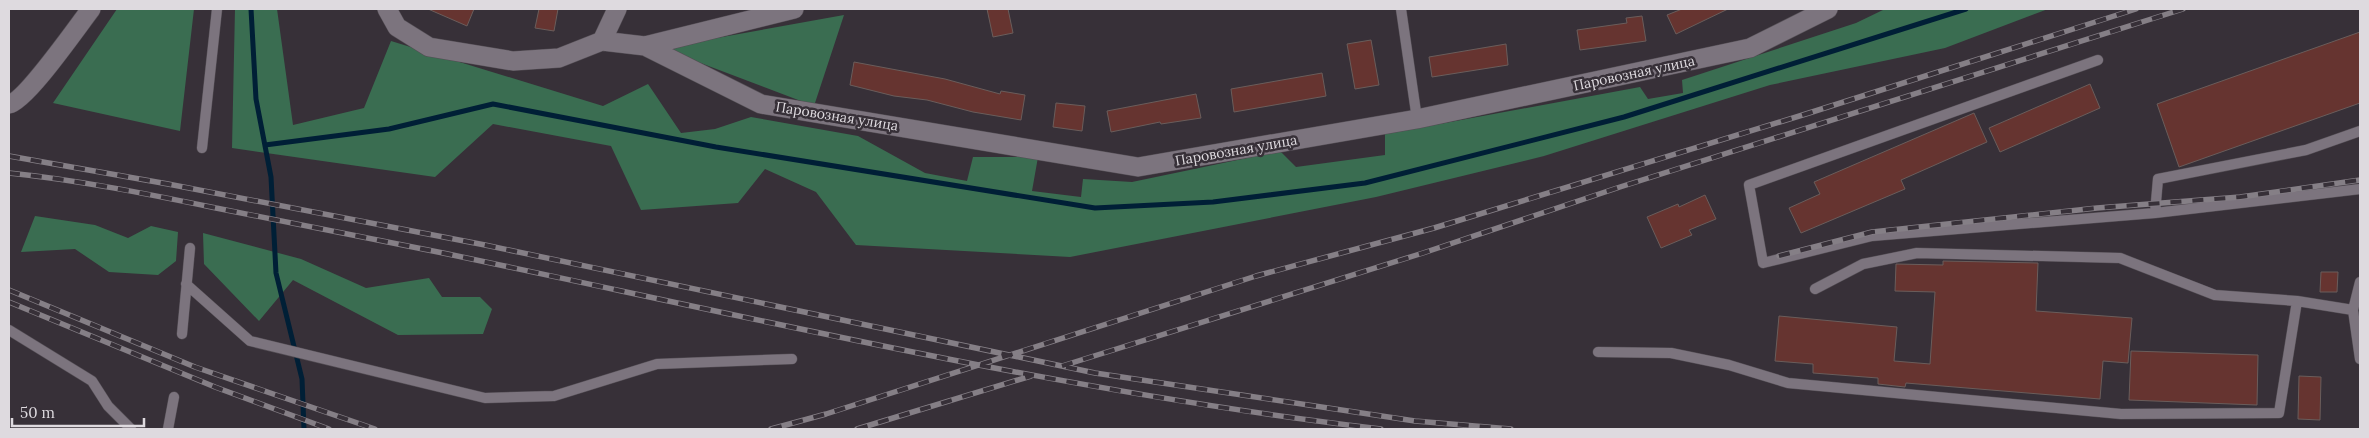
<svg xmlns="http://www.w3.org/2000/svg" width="2369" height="438" viewBox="0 0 2369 438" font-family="Lora,serif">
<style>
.forest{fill:#3a6d51}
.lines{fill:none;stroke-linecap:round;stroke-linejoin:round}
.stream{stroke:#001f36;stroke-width:5}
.building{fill:#663430;stroke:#6a5d5b}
.service-casing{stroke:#544e55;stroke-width:11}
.minor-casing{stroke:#544e55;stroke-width:20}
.service{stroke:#7c747e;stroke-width:10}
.minor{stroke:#7c747e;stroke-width:19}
.rail-casing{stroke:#857f86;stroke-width:5.5}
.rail{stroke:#373038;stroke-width:4;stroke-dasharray:11;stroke-linecap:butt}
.labels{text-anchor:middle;stroke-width:5;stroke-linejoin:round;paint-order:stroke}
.street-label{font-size:14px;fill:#dedadf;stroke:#373038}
</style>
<rect width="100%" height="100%" fill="#373038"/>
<path class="forest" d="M117 9H194L180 131 53 103Z
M235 9H277L293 125 364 108 391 41 603 106 648 84 681 133 715 129 751 117 858 136 925 173 967 181 973 157H1038L1032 191 1081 197 1083 179 1132 182 1280 151 1296 167 1385 155V134L1640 87 1648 99 1683 93 1682 80 1856 23 1885 9H2048L1945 48 1770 85 1544 156 1376 197 1070 257 856 245 816 192 765 169 738 203 641 210 611 146 493 124 435 177 232 148Z
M844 15 814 106 661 48Z
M35 216 95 225 128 238 151 226 178 232 176 261 158 275 109 272 75 249 21 252Z
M203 233 301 259 366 288 429 278 442 297H480L492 309 483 334 398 335 293 280 259 321 204 264Z"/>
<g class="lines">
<path class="stream" d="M251 9 256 99 271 177 276 273 302 379 304 429
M265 145 389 129 493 104 716 147 1095 208 1213 202 1365 183 1624 117 1966 9"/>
</g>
<path class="building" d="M428 9H474L467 26Z
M539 9H558L554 31 535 28Z
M987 9H1008L1013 33 993 37Z
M1682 9H1728L1676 34 1667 15Z
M1642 16 1646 41 1580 50 1577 30 1627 23 1626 18Z
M2360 32V103L2179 167 2157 104Z
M1371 40 1379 85 1355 89 1347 44Z
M1506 44 1508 65 1432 77 1429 57Z
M854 62 945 79 1000 94 1001 91 1025 95 1021 120 973 112 927 100 894 96 850 85Z
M1322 73 1326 96 1234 112 1231 89Z
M2090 84 2100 108 2000 152 1989 128Z
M1196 94 1201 118 1161 124 1160 122 1111 132 1107 111Z
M1056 103 1085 106 1082 131 1053 127Z
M1974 113 1987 142 1901 180 1905 189 1801 233 1789 208 1820 194 1814 182Z
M1705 195 1716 219 1689 230 1692 235 1661 248 1647 217 1678 204 1679 207Z
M1943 261 2038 263 2036 311 2132 318 2128 363 2103 361 2100 399 1906 383 1905 387 1878 384V378L1813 373V364L1775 361 1779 316 1897 327 1894 361 1930 364 1935 292 1895 291 1896 264 1943 265Z
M2321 272H2338L2337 292H2320Z
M2131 351 2258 355 2257 405 2129 400Z
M2299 376 2321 377 2320 420 2298 419Z"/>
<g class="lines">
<g class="service-casing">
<path id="service" d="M1401 9 1417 119
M2098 60 1749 185 1763 263 1872 236 2155 213 2360 189
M202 148 217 9
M2155 213 2158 179 2306 150 2360 131
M2360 282 2353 310 2360 359
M186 284 250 341 485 398 554 396 657 364 792 359
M1815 289 1863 264 1917 253 2120 258 2215 295 2297 301 2353 310
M9 330 92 381 108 406 131 429
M182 334 190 248
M1598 352 1671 353 1729 365 1788 383 2121 414 2279 413 2297 301
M168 429 174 397"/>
</g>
<g class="minor-casing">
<path id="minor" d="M387 9 397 27 429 47 513 61 559 58 602 41 645 46 794 9
M602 41 617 9
M645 46 761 104 1138 167 1417 119 1750 48 1828 9
M9 104C26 101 77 27 91 9"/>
</g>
<use href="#service" class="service"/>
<use href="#minor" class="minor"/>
<g class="rail-casing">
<path id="rail" d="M9 156 168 184 485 245 1095 373 1415 421 1511 429
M9 173C78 180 148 194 216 208 292 223 368 238 443 253 754 318 1065 392 1381 429
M1779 256 1872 232 2097 208 2240 197 2360 180
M9 290 195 367 375 429
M9 302 215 387 329 429
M1062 366 1423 253 1620 187 2183 9
M771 429 826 414 1256 276 1434 228 1809 113 2136 9
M857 429 1031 376"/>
</g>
<use href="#rail" class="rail"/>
</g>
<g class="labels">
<g class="street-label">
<text transform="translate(1634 73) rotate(-12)" y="5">Паровозная улица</text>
<text transform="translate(837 116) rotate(9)" y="5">Паровозная улица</text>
<text transform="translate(1236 150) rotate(-10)" y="5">Паровозная улица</text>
</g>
</g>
<rect width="2369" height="438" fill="none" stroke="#dedadf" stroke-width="20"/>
<path d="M12 418v8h132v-8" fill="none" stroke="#dedadf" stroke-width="2.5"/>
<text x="20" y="418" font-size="15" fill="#dedadf" stroke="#373038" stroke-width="4" paint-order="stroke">50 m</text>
</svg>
